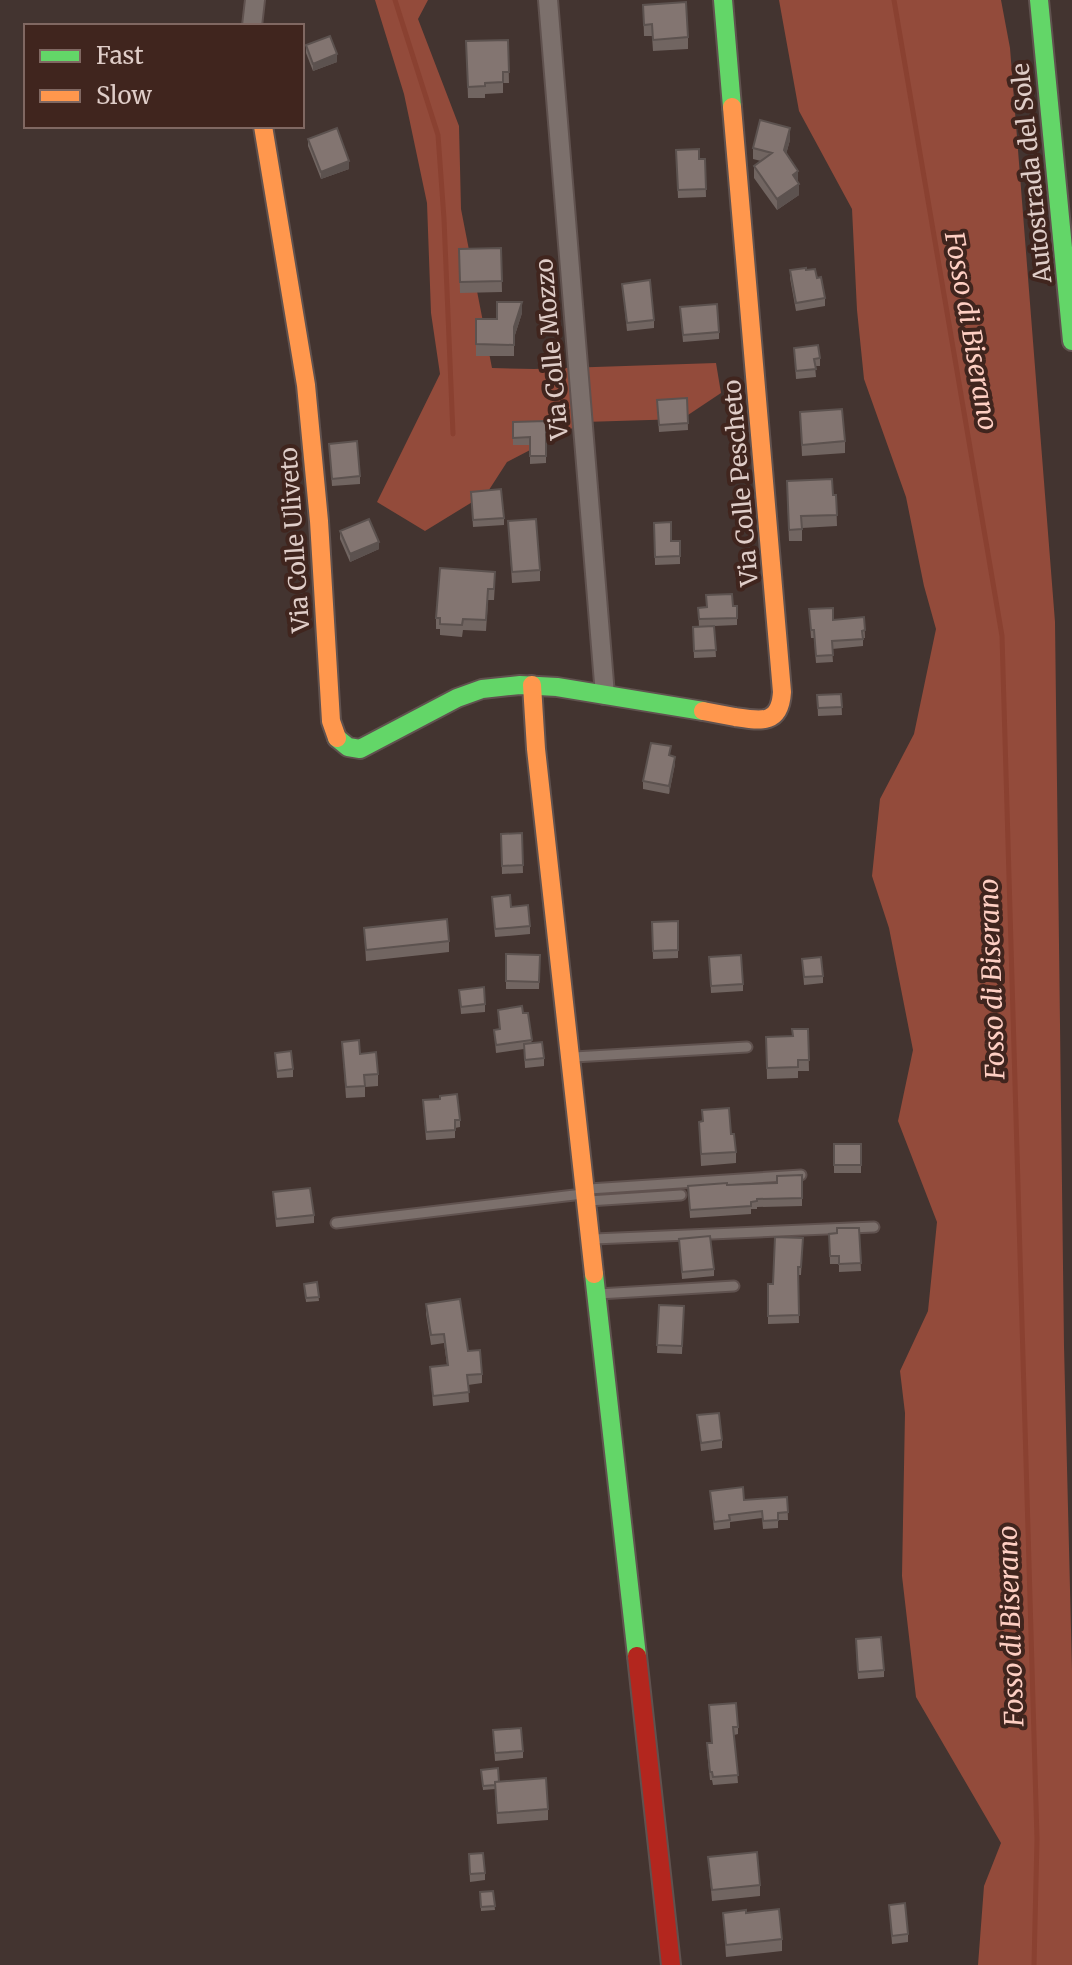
<svg xmlns="http://www.w3.org/2000/svg" width="1072" height="1965" viewBox="0 0 1072 1965" font-family="Merriweather,serif">
<style>
.forest{fill:#934b3b}
.lines{fill:none;stroke-linecap:round;stroke-linejoin:round}
.stream{stroke:#8a4131;stroke-width:5}
.lane-casing{stroke:#60524f;stroke-width:13}
.street-casing{stroke:#60524f;stroke-width:22}
.fast-casing{stroke:#60524f;stroke-width:22}
.slow-casing{stroke:#60524f;stroke-width:22}
.jam-casing{stroke:#60524f;stroke-width:22}
.lane{stroke:#7c706c;stroke-width:9}
.street{stroke:#7c706c;stroke-width:18}
.fast{stroke:#63d668;stroke-width:18}
.slow{stroke:#ff974d;stroke-width:18}
.jam{stroke:#b3261e;stroke-width:18}
.wall{fill:#716561}
.shaded-wall{fill:#5c524f}
.building{fill:#837571;stroke:#5c524f;stroke-width:2}
.labels{text-anchor:middle;stroke-width:8;stroke-linejoin:round;paint-order:stroke}
.street-label{font-size:24px;fill:#dfcdc8;stroke:#40251e}
.water-label{font-size:26px;font-style:italic;fill:#fecfc3;stroke:#40251e}
</style>
<rect width="100%" height="100%" fill="#433430"/>
<path class="forest" d="M375 0H428L418 19 459 126 461 209 492 368 534 369 716 363 721 393 682 419 584 422 507 462 487 493 425 531 377 502 440 374 431 313 427 203 404 94Z
M779 0H1001L1010 48 1055 622 1064 1346 1072 1670V1965H978L984 1886 1001 1843 916 1697 902 1576 905 1413 900 1371 928 1311 937 1222 898 1121 913 1050 889 928 872 876 880 799 914 734 936 629 924 586 906 497 864 379 857 310 852 209 799 111Z"/>
<g class="lines">
<path class="stream" d="M395 0 438 135 444 219 453 434
M894 0 1002 636 1037 1839 1034 1965"/>
<g class="lane-casing">
<path id="lane" d="M574 1057 747 1047
M589 1189 801 1175
M588 1201 681 1195
M336 1223 583 1194
M594 1239 874 1227
M598 1294 734 1286"/>
</g>
<g class="street-casing">
<path id="street" d="M548 0 605 695
M252 26 255 0"/>
</g>
<g class="fast-casing">
<path id="fast" d="M723 0 732 107
M1039 0 1072 341
M337 738 348 747 360 749 457 698 482 689 520 685 557 687 703 711
M594 1274 637 1656"/>
</g>
<g class="slow-casing">
<path id="slow" d="M263 126 306 385 319 521 331 721 337 738
M532 685 536 749 594 1274
M703 711C714 713 724 715 735 717 761 721 780 725 782 692L732 107"/>
</g>
<g class="jam-casing">
<path id="jam" d="M637 1656 671 1965"/>
</g>
<use href="#lane" class="lane"/>
<use href="#street" class="street"/>
<use href="#fast" class="fast"/>
<use href="#slow" class="slow"/>
<use href="#jam" class="jam"/>
</g>
<path class="wall" d="M643 5 688 37V49L653 51 652 36H644Z
M508 40 509 83H503V93L485 94V98H468L466 41Z
M306 45 337 62 313 71 306 53Z
M308 139 349 169 321 179 308 146Z
M790 140 786 154 798 183 799 195 777 210 754 178V166L761 161 753 159V148Z
M676 150 699 159H705L706 197 678 198Z
M501 248 502 292 460 293 459 249Z
M790 270H806L817 278 825 298V306L796 311 790 278Z
M622 284 654 320V328L627 331Z
M680 307 719 332V339L683 342Z
M522 313 514 338V356H476V319H497Z
M794 348 820 358V366H815L816 377 796 379Z
M687 398 688 430 659 432 657 400Z
M800 412 845 441V453L802 456Z
M546 421V463L530 464V445H513V422Z
M329 444 360 476V484L332 486Z
M471 492 504 518V525L473 527Z
M787 492 836 495 837 526 802 528V541H789Z
M508 521 540 570V581L512 583Z
M654 523 671 541H680V564L655 565Z
M340 531 379 549 350 562 340 539Z
M495 583 494 600H488L486 631 463 630 462 637 440 635V629H436V618Z
M737 606V625L714 626 716 657 694 658 693 627H699L698 608Z
M809 609 833 620 864 617 865 638H863V646L832 649 833 662 816 663 814 638H811Z
M841 694 842 715 818 716 817 695Z
M670 756 675 764 669 794 643 789V781Z
M522 833 523 873 502 874 501 834Z
M492 897 511 907 530 926V934L495 937Z
M678 921V958L653 959 652 922Z
M364 928 449 941V952L366 961Z
M506 954 540 955 539 989H506Z
M709 957 743 984V991L711 993Z
M802 959 823 976V983L804 985Z
M459 990 485 1004V1012L461 1014Z
M498 1010 523 1013 532 1043 544 1058V1066L525 1068 524 1049 496 1053 494 1030 499 1029Z
M808 1029 809 1071H798V1078L767 1079 766 1037 792 1036Z
M342 1042 360 1054 378 1074V1086L365 1087V1097L346 1098Z
M275 1053 293 1069V1077L277 1078Z
M440 1099 460 1120V1127L455 1128V1138L426 1140 423 1100Z
M702 1110 736 1152V1163L701 1166 699 1122 702 1121Z
M834 1144H861V1173H834Z
M802 1175V1206L757 1207V1209H751V1214L690 1218 688 1186 777 1183Z
M273 1192 314 1215V1223L276 1227Z
M859 1228 861 1271 839 1272V1264H830L829 1234 837 1233Z
M803 1238 801 1275H798L799 1323 768 1324V1284H773Z
M679 1239 714 1269V1276L682 1279Z
M317 1282 319 1301 306 1302 304 1284Z
M426 1304 468 1351 482 1374V1383L468 1385 469 1402 433 1406 430 1367 447 1365 444 1343 431 1345 426 1314Z
M659 1305 684 1306 682 1354 657 1353Z
M697 1415 722 1440V1448L701 1451Z
M710 1491 744 1500 787 1497 788 1520H778V1528L763 1529 762 1518 730 1522V1528L714 1530Z
M856 1647 884 1670V1677L858 1679Z
M709 1705 738 1727V1734L734 1735 738 1783 713 1785 712 1780H710L707 1751V1743H711Z
M493 1730 523 1751V1758L495 1761Z
M481 1770 499 1782 548 1809V1820L497 1824 495 1789 483 1790Z
M708 1857 760 1885V1896L712 1901Z
M469 1862 485 1873V1880L470 1882Z
M493 1891 495 1910 481 1911 480 1892Z
M889 1905 908 1934V1942L892 1944Z
M723 1913H746L782 1939V1951L726 1957Z"/>
<path class="shaded-wall" d="M337 54V62L313 71V64Z
M790 128V140L784 162V150Z
M349 161V169L321 179V172Z
M798 171V183L793 175Z
M799 184V195L777 210V199Z
M522 302V313L514 338V327Z
M379 542V549L350 562V554Z
M675 757V764L669 794V786Z"/>
<path class="building" d="M686 2 688 37 653 40 652 24 644 25 643 5Z
M330 36 337 54 313 64 306 45Z
M508 40 509 72H503V82L485 83V86L468 87 466 41Z
M760 120 790 128 784 150 798 171 793 175 799 184 777 199 754 166 772 153 753 148Z
M337 128 349 161 321 172 308 139Z
M699 149V159H705L706 189 678 190 676 150Z
M501 248 502 281 460 282 459 249Z
M806 268V270L815 269 817 278 821 277 825 298 796 303 790 270Z
M650 280 654 320 627 323 622 284Z
M497 302H522L514 327V345L476 344V319H497Z
M717 304 719 332 683 335 680 307Z
M818 345 820 358 814 359 816 369 796 371 794 348Z
M687 398 688 423 659 425 657 400Z
M842 409 845 441 802 445 800 412Z
M546 421V456H530V437L513 438V422Z
M357 441 360 476 332 479 329 444Z
M832 479 833 495H836L837 515 801 516 802 529 789 530 787 481Z
M501 489 504 518 473 520 471 492Z
M369 519 379 542 350 554 340 531Z
M536 519 540 570 512 572 508 521Z
M671 522V541H680V556L655 557 654 523Z
M440 568 495 572 494 589H488L486 620 463 619 462 625 440 624V618H436Z
M732 594 733 606H737V618L699 619 698 608 707 607 706 595Z
M833 608V620L864 617 865 630 862 631 863 639 832 641 833 655 816 656 814 630H811L809 609Z
M714 626 716 650 694 651 693 627Z
M841 694 842 707 818 708 817 695Z
M651 743 671 746 669 755 675 757 669 786 643 781Z
M522 833 523 865 502 866 501 834Z
M510 895 511 907 528 905 530 926 495 929 492 897Z
M447 919 449 941 366 950 364 928Z
M678 921V950L653 951 652 922Z
M506 954 540 955 539 982 506 981Z
M741 955 743 984 711 986 709 957Z
M821 957 823 976 804 977 802 959Z
M484 987 485 1004 461 1007 459 990Z
M522 1006 523 1013H528L532 1040 496 1045 494 1030 500 1029 498 1010Z
M792 1029H808L809 1060H798V1067L767 1068 766 1037 793 1036Z
M359 1040 360 1054 376 1052 378 1074 364 1075 365 1086 346 1087 342 1042Z
M542 1042 544 1058 525 1060 524 1044Z
M291 1051 293 1069 277 1071 275 1053Z
M457 1094 460 1120H455V1130L426 1132 423 1100 440 1099V1096Z
M729 1108 731 1134H734L736 1152 701 1154 699 1122 703 1121 702 1110Z
M834 1144H861V1165H834Z
M802 1175V1198L757 1199V1201L751 1202V1206L690 1210 688 1186 727 1183V1185L777 1183V1176Z
M310 1188 314 1215 276 1219 273 1192Z
M837 1228H859L861 1263 839 1264V1256H830L829 1234 837 1233Z
M710 1236 714 1269 682 1272 679 1239Z
M775 1237 803 1238 801 1267H798L799 1315 768 1316V1284H773Z
M317 1282 319 1297 306 1298 304 1284Z
M460 1299 468 1351 480 1350 482 1374 467 1375 469 1392 433 1396 430 1367 448 1365 444 1334 431 1335 426 1304Z
M659 1305 684 1306 682 1346 657 1345Z
M719 1413 722 1440 701 1443 697 1415Z
M743 1487 744 1500 787 1497 788 1512 778 1513V1520L763 1521 762 1511 729 1515 730 1520 714 1522 710 1491Z
M881 1637 884 1670 858 1672 856 1639Z
M736 1703 738 1727H733L738 1775 713 1777 712 1772H710L707 1743H712L709 1705Z
M521 1728 523 1751 495 1753 493 1730Z
M498 1768 499 1782H495V1785L483 1786 481 1770Z
M546 1778 548 1809 497 1813 495 1782Z
M757 1852 760 1885 712 1890 708 1857Z
M483 1853 485 1873 470 1874 469 1854Z
M493 1891 495 1906 481 1907 480 1892Z
M905 1903 908 1934 892 1936 889 1905Z
M779 1909 782 1939 726 1945 723 1913 746 1910V1913Z"/>
<g class="labels">
<g class="street-label">
<text transform="translate(1032 173) rotate(-96)" y="8">Autostrada del Sole</text>
<text transform="translate(552 349) rotate(-95)" y="8">Via Colle Mozzo</text>
<text transform="translate(741 483) rotate(-95)" y="8">Via Colle Pescheto</text>
<text transform="translate(295 540) rotate(-94)" y="8">Via Colle Uliveto</text>
</g>
<g class="water-label">
<text transform="translate(971 331) rotate(80)" y="9">Fosso di Biserano</text>
<text transform="translate(992 979) rotate(-92)" y="9">Fosso di Biserano</text>
<text transform="translate(1011 1626) rotate(-92)" y="9">Fosso di Biserano</text>
</g>
</g>
<rect x="24" y="24" width="280" height="104" fill="#40251e" stroke="#806862" stroke-width="2"/>
<rect x="40" y="50" width="40" height="12" fill="#63d668" stroke="#806862" stroke-width="2"/>
<text x="96" y="64" font-size="24" fill="#dfcdc8">Fast</text>
<rect x="40" y="90" width="40" height="12" fill="#ff974d" stroke="#806862" stroke-width="2"/>
<text x="96" y="104" font-size="24" fill="#dfcdc8">Slow</text>
</svg>
